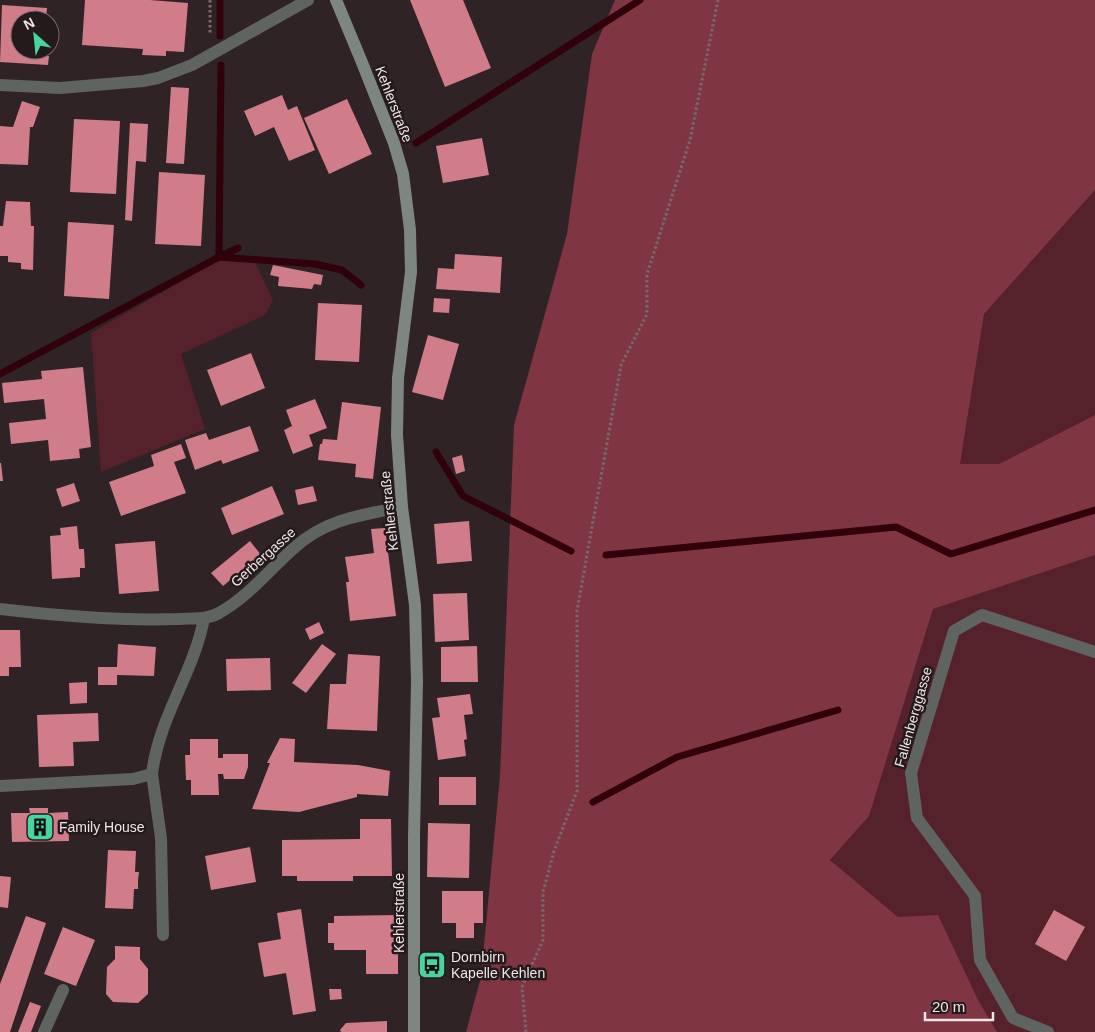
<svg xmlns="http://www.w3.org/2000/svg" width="1095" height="1032" viewBox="0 0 1095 1032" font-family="Helvetica,sans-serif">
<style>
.green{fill:#55222b}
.forest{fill:#803543}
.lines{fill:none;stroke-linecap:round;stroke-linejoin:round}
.stream{stroke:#30000b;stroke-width:7}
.building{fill:#d07d89}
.path{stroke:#756a6c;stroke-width:3;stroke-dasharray:2.5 2.5;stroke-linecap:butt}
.lane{stroke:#5f6461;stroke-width:12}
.street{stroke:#5f6461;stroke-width:12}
.secondary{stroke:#7e8682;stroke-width:12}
.labels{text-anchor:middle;stroke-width:5;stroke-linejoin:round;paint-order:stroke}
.street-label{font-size:14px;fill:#ede5e6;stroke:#251a1b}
.poi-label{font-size:14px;fill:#ede5e6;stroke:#251a1b;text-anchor:start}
</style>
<rect width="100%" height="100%" fill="#2f2325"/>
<path class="green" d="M1095 190V415L999 464H960L984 314Z
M227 258H253L273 300 265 315 181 354 205 429 101 472 91 333 212 264Z
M1095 555V1032H997L977 998 898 917 830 860 869 816 933 609Z"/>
<path class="forest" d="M615 0H1095V190L984 314 960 464H999L1095 415V555L933 609 869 816 830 860 898 917 938 915 977 998 997 1032H466L481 977 500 776 514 425 567 234 592 54Z"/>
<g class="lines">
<path class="stream" d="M220 0V36
M221 65 219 257 315 264 342 270 361 285
M416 143 640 0
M0 374 219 257 238 248
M436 452 463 496 571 551
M606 555 896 527 951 554 1095 510
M593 802 677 757 838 710"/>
</g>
<path class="building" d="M85 0H150L188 3 184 52 166 51V56L142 55 143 49 82 45Z
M410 0H463L491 68 445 87Z
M2 5 47 8 46 20H20V50H44V56H49L48 65 0 62Z
M171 87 189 88 184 164 166 163Z
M282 95 288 110 297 106 315 150 289 161 274 127 255 136 244 111Z
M347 99 372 154 329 174 304 118Z
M22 101 40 107 33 127H30L28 165 0 164V126L13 127Z
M74 119 120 121 116 194 70 192Z
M130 123 148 124 146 162 136 161 132 221 125 220Z
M482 138 489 175 443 183 436 146Z
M159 172 205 175 201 246 155 244Z
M6 201 30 202 31 226H34L33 270 21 269V263L8 262V256H0V226H3Z
M68 222 114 225 109 299 64 296Z
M455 254 502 257 500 293 436 289 438 268 454 269Z
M273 265 323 275 321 285 314 284 312 289 278 286 279 277 270 275Z
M434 298 450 299 449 313 433 312Z
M318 303 362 305 359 362 315 360Z
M428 335 459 344 443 400 412 392Z
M251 353 265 388 221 406 207 370Z
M83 367 91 447 79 449 80 458 50 461 48 440 11 444 9 423 46 419 44 399 4 403 2 383 42 379 41 371Z
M315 399 327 428 309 435 313 446 293 454 284 430 292 426 286 410Z
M342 402 381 407 373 479 355 477 356 464 318 460 320 444H322L323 439 337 440Z
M250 426 259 451 223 464 221 460 195 470 185 440 206 433 209 440Z
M181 444 186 458 174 462 186 493 121 516 109 482 154 466 151 455Z
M462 455 465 471 456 474 452 458Z
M0 463H1L3 481H0Z
M74 483 80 501 62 507 56 489Z
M272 486 284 514 232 535 221 508Z
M313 486 317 501 298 505 295 490Z
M469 521 472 561 437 564 434 524Z
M77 526 79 549H84L85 568H80V577L52 579 50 536 61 535 60 528Z
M385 528 396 616 350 621 346 582H349L345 557 374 553 371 529Z
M155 541 159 591 119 594 115 544Z
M250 541 261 555 223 586 211 573Z
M467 593 469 640 435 642 433 594Z
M319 622 324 633 310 640 305 629Z
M0 630H20L21 667H9V676H0Z
M118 644 156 647 154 676 117 675V685H98V667H117Z
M322 644 336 654 306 693 292 683Z
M477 646 478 682H441V647Z
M348 654 380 656 377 731 327 729 330 684H346Z
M270 658 271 690 227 691 226 659Z
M87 682V703L70 704 69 683Z
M470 694 473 714 464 715 467 739 464 740 466 756 438 760 432 718 440 717 437 698Z
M98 713 99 741 73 742 74 766 39 767 37 715Z
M280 738 295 739 294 762 358 765 390 771 388 796 357 794V797L299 812 252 809 270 763H267Z
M190 739H218V758H223V754H248V767L244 779H224L223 774H218L219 795H191V780H186L185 755H190Z
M439 777H476V805H439Z
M29 808H48V813L68 812 69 841 12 842 11 813H30Z
M360 819H391L392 876H353V881H297V876H282V840L360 839Z
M428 823 470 824 469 878 427 877Z
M250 847 256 882 211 890 205 856Z
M108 850 136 851 135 872H139L138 880V889H134L133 909 105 908Z
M0 876 11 877 8 908 0 907Z
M442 891H483V923H474V938H456V923H442Z
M301 909 316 1011 293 1015 286 973 264 977 258 943 281 939 277 913Z
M1054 910 1085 927 1066 961 1035 944Z
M398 915V974H366V950H334V943H328V923H334V916Z
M26 916 46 923 10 1032H0V984Z
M63 927 95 940 76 986 44 974Z
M115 946 140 947V959L148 969V994L138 1003 113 1002 106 994 107 967 115 959Z
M329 989H341L342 999 330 1000Z
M30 1002 41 1006 31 1032H18Z
M387 1021V1032H341L340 1030 346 1023Z"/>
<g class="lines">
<path class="path" d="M210 0V34
M526 1032 522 987 543 940V892L554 851 577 791V611L621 365 647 314V274L690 140 718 0"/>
<path class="lane" d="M152 774 161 838 163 935
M0 786 133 779 152 774C159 716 194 673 204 618
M44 1032 63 990"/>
<path class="street" d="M0 85 60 88 143 81 158 78 192 65 308 0
M0 609C59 616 119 621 178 619 192 618 207 620 219 613 248 597 269 570 294 548 326 519 361 515 402 507
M1048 1032 1013 1018 980 960 975 896 917 818 911 773 954 631 982 615 1095 652"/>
<path class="secondary" d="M336 0 361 60 394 143 403 174 410 230 411 272 398 378 397 435 402 507 415 605 417 681 414 837V1032"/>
</g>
<defs>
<g id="building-square" transform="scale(1.4375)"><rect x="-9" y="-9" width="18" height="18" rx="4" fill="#47d49e" stroke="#251a1b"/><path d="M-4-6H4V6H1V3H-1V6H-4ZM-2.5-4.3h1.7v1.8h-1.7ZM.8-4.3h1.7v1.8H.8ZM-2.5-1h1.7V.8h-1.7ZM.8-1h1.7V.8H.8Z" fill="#111"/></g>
<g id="bus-square" transform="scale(1.4375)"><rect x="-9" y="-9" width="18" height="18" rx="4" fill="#47d49e" stroke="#251a1b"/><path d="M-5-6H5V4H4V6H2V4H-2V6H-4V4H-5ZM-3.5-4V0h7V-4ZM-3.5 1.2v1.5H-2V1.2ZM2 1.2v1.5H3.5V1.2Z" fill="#111"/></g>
</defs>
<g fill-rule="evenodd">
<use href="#building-square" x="40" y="827"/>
<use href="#bus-square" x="432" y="965"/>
</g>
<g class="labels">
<g class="street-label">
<text transform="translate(394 104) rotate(69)" y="5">Kehlerstraße</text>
<text transform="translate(389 511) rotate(-96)" y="5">Kehlerstraße</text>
<text transform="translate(263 557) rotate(-42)" y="5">Gerbergasse</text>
<text transform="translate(913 717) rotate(-74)" y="5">Fallenberggasse</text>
<text transform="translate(399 913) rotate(-90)" y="5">Kehlerstraße</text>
</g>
<g class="poi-label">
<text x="59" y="832">Family House</text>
<text x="451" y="962">Dornbirn<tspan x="451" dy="16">Kapelle Kehlen</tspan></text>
</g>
</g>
<g transform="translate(35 35) rotate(333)"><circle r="24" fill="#251a1b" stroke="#756b6c"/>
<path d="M0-4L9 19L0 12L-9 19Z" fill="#47d49e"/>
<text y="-8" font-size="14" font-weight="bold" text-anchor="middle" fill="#ede5e6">N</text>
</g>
<path d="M925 1012v8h68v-8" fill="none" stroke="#ede5e6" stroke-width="2.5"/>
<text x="932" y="1012" font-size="15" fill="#ede5e6" stroke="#251a1b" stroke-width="4" paint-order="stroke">20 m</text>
</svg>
